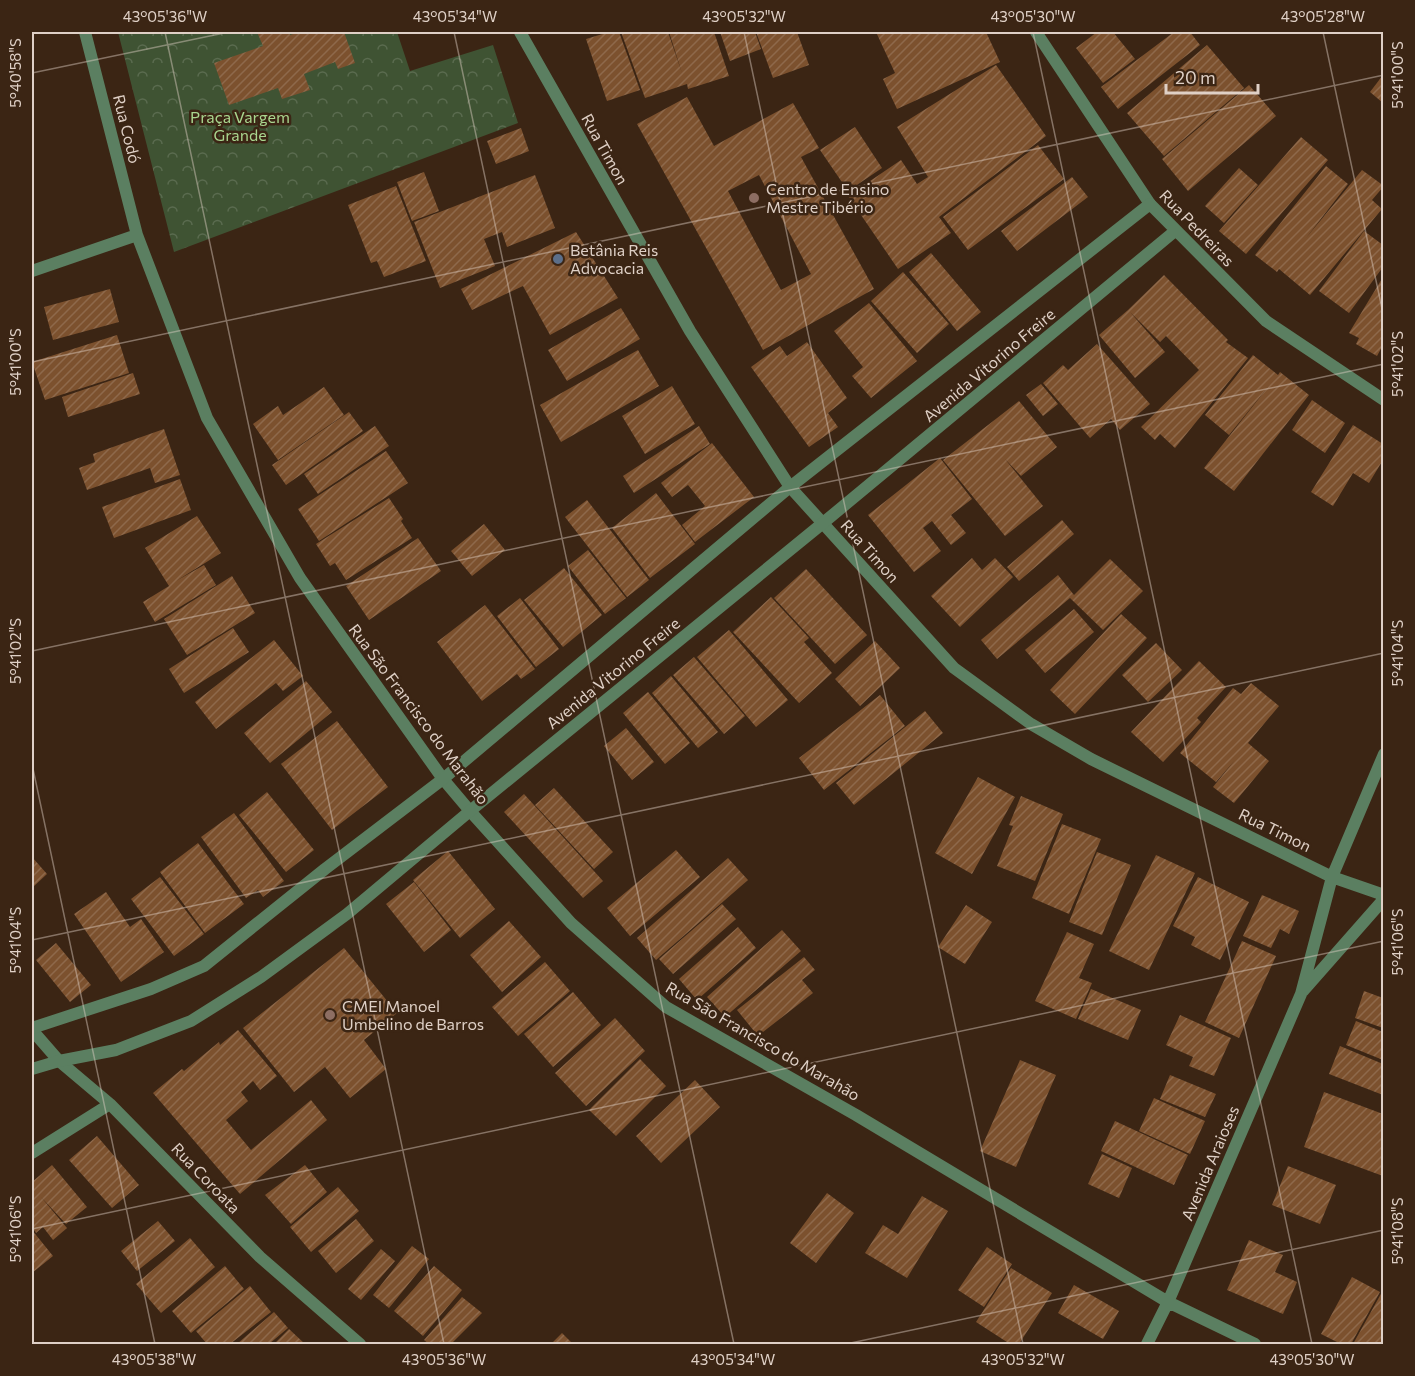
<svg xmlns="http://www.w3.org/2000/svg" width="1415" height="1376" viewBox="0 0 1415 1376" font-family="Commissioner,sans-serif">
<style>
.park{fill:url(#park-crowns)}
.building{fill:url(#building-hatch);fill-rule:evenodd}
.lines{fill:none;stroke-linecap:round;stroke-linejoin:round}
.minor{stroke:#5b7f61;stroke-width:12}
.tertiary{stroke:#5b7f61;stroke-width:12}
.ticks{fill:none;stroke:#dfd0c6;stroke-width:1.5;stroke-opacity:0.45}
.education-dot{fill:#8d6e63;stroke:#3b2514;stroke-width:2}
.service-dot{fill:#5c6f8a;stroke:#3b2514;stroke-width:2}
.labels{text-anchor:middle;stroke-width:5;stroke-linejoin:round;paint-order:stroke}
.park-label{font-size:16px;fill:#a9d68f;stroke:#3b2514}
.street-label{font-size:16px;fill:#dfd0c6;stroke:#3b2514}
.poi-label{font-size:16px;fill:#dfd0c6;stroke:#3b2514;text-anchor:start}
.neatline{fill:none;stroke:#dfd0c6;stroke-width:2}
.ticks-label{font-size:15px;text-anchor:middle;fill:#dfd0c6}
</style>
<defs>
<pattern id="park-crowns" width="20" height="18" patternUnits="userSpaceOnUse" patternTransform="scale(1.5)"><rect width="20" height="18" fill="#3f5333"/><path d="M2 6a3 3 0 1 1 6 0M12 15a3 3 0 1 1 6 0" fill="none" stroke="#5a6b4f"/></pattern>
<pattern id="building-hatch" width="6" height="6" patternUnits="userSpaceOnUse" patternTransform="scale(1.5)"><rect width="6" height="6" fill="#7c512e"/><path d="M-1 1l2-2M0 6l6-6M5 7l2-2" fill="none" stroke="#8e694b"/></pattern>
</defs>
<rect width="100%" height="100%" fill="#3b2514"/>
<path class="park" d="M118 32H397L410 71 493 45 518 123 174 252Z"/>
<path class="building" d="M257 32H289L290 35 299 32H344L355 63 338 69 335 62 304 74 310 90 282 99 278 88 229 105 214 63 263 46Z
M609 32H619L640 90 607 101 586 39Z
M621 32H668L682 73 669 32H714L729 76 688 89 687 84 645 98Z
M720 32H755L761 49 730 61Z
M756 32H797L809 65 773 78Z
M876 32H986L1000 62 897 109 883 79 895 73Z
M1097 32H1113L1135 59 1103 83 1076 48Z
M1174 32H1190L1200 45 1118 109 1101 87Z
M1207 45 1244 88 1164 156 1127 113Z
M996 65 1046 136 939 217 951 233 898 269 848 196 901 160 917 184 928 177 897 127Z
M1383 75V103L1370 92Z
M1249 85 1276 116 1188 191 1162 159Z
M687 97 714 146 793 103 819 148 801 157 874 289 763 350 637 124ZM759 175 811 274 781 290 728 191Z
M855 127 882 168 848 191 820 150Z
M521 128 529 151 496 164 487 141Z
M1301 137 1328 160 1246 254 1219 231Z
M1038 145 1064 179 968 250 943 217Z
M1326 166 1348 184 1306 238 1362 170 1384 186 1372 200 1382 209 1310 295 1279 269 1277 272 1255 255Z
M1239 168 1258 185 1224 223 1205 206Z
M424 172 439 211 412 221 397 182Z
M535 175 555 228 507 247 502 232 484 239 495 266 440 288 414 222Z
M1072 177 1088 197 1017 251 1001 231Z
M396 186 426 261 384 277 377 261 371 263 348 205Z
M1364 231 1383 245V267L1349 313 1319 291Z
M576 232 618 298 550 335 523 286 472 310 461 289Z
M931 253 981 312 957 331 909 272Z
M903 272 949 324 917 353 871 301Z
M1164 275 1228 340 1226 342 1248 358 1175 448 1160 434 1155 440 1141 427 1199 370 1166 336 1160 342 1130 312 1165 352 1135 378 1099 335 1128 310Z
M1383 277V345L1377 356 1356 344 1359 338 1349 333Z
M110 289 119 322 53 340 44 307Z
M869 303 917 361 871 398 852 376 863 367 834 331Z
M621 308 640 339 567 381 548 350Z
M117 335 129 373 45 400 32 362Z
M807 342 847 398 828 413 838 427 809 447 751 367 780 346 787 356Z
M1097 344 1150 404 1120 430 1111 419 1090 438 1043 383 1063 365 1068 370Z
M638 350 659 386 561 442 540 405Z
M1253 355 1278 375 1280 372 1309 395 1234 491 1204 468 1272 382 1229 435 1205 415Z
M133 373 140 394 68 417 62 397Z
M1041 384 1058 404 1043 416 1026 395Z
M672 386 695 424 645 454 622 416Z
M324 387 344 415 278 460 253 424 278 406 283 415Z
M1312 400 1345 423 1325 453 1292 430Z
M1019 401 1057 447 1021 476 1005 459 1043 506 1005 536 943 460Z
M349 412 363 431 286 485 272 465Z
M1353 425 1383 444V460L1369 483 1353 473 1333 506 1311 492Z
M375 426 389 446 318 494 304 474Z
M699 426 710 444 634 493 623 476Z
M164 429 180 475 155 483 150 468 87 490 79 468 95 462 93 454Z
M712 443 754 497 695 542 682 525 705 506 688 485 672 497 661 483Z
M386 451 408 483 319 541 298 509Z
M940 458 972 499 951 515 966 533 951 545 932 521 923 528 941 551 914 572 868 515Z
M180 479 191 510 114 538 102 507Z
M656 493 695 544 650 578 612 528Z
M389 498 403 519 401 521 412 538 346 580 335 563 330 566 316 544Z
M587 500 649 580 627 597 565 517Z
M197 516 221 553 176 581 204 565 216 585 155 622 143 602 169 586 145 548Z
M1062 520 1074 534 1019 581 1007 567Z
M484 524 505 550 472 576 451 551Z
M418 538 441 571 369 620 346 586Z
M588 550 626 598 605 614 568 566Z
M972 558 982 570 995 558 1013 577 960 627 931 596Z
M1110 559 1143 591 1103 630 1070 598 997 659 981 640 1058 575 1074 595Z
M564 568 602 615 563 647 524 600Z
M806 569 867 635 835 664 774 598Z
M232 576 255 613 187 655 164 619Z
M771 597 809 638 804 642 832 673 799 703 733 632Z
M520 598 559 649 536 667 497 616Z
M485 605 535 669 521 679 517 674 482 701 437 642Z
M1074 609 1094 632 1045 673 1025 650Z
M1121 614 1147 638 1075 714 1050 690Z
M233 628 249 652 184 693 169 669Z
M729 630 788 700 756 727 697 657Z
M274 640 303 676 283 691 276 683 216 729 195 702Z
M875 641 900 668 860 706 835 679Z
M1156 643 1182 670 1148 702 1122 675Z
M694 657 745 716 724 734 673 675Z
M1199 661 1226 687 1197 718 1201 722 1163 762 1131 732Z
M671 676 718 732 698 748 652 693Z
M306 681 332 712 270 763 244 733Z
M1251 683 1279 706 1248 743 1269 761 1234 803 1213 787 1235 760 1216 782 1180 753 1233 688 1241 694Z
M648 692 690 743 665 764 623 713Z
M880 695 905 726 824 790 799 758Z
M925 711 943 733 854 805 836 783Z
M337 721 388 787 332 830 281 764Z
M626 728 654 762 632 780 604 746Z
M978 777 1015 797 972 874 935 853Z
M554 788 613 852 594 869 535 805Z
M267 792 314 850 286 872 239 815Z
M524 794 603 881 583 898 504 812Z
M1021 796 1063 814 1035 881 997 866 1013 826 1009 825Z
M234 813 284 881 263 897 258 890 246 898 201 837Z
M1062 824 1101 839 1069 914 1032 898Z
M198 843 244 904 205 933 160 872Z
M676 850 700 877 630 936 607 908Z
M448 851 495 909 460 938 413 880Z
M1097 852 1131 865 1102 935 1069 922Z
M1156 855 1195 873 1149 970 1109 951Z
M32 857 47 874 32 888Z
M728 858 748 880 656 960 637 938Z
M160 877 204 934 174 956 131 899Z
M1198 877 1249 902 1220 960 1191 945 1195 937 1173 926Z
M414 882 451 930 424 952 386 904Z
M106 892 130 927 141 919 164 952 121 982 74 914Z
M1262 895 1299 911 1289 934 1280 929 1271 948 1243 936Z
M722 904 736 919 673 974 659 959Z
M966 905 992 922 965 964 938 947Z
M509 921 541 957 502 992 470 955Z
M738 927 756 948 697 1000 679 979Z
M782 930 801 951 725 1017 707 997Z
M1067 932 1094 944 1079 978 1092 983 1076 1019 1035 1001Z
M1242 941 1276 956 1239 1038 1205 1022Z
M56 943 91 985 70 1002 36 960Z
M344 948 397 1013 364 1040 386 1069 350 1098 325 1067 294 1092 243 1028Z
M804 957 815 970 802 980 813 993 758 1036 737 1010Z
M545 962 570 991 518 1036 492 1007Z
M1091 989 1141 1010 1128 1040 1078 1019Z
M1364 991 1383 998V1028L1355 1018Z
M573 992 601 1025 553 1067 524 1034Z
M1180 1015 1231 1038 1214 1076 1189 1066 1193 1057 1166 1045Z
M615 1018 645 1051 586 1106 555 1073Z
M1356 1021 1383 1032V1060L1346 1045Z
M238 1030 277 1076 260 1090 253 1081 241 1092 248 1101 226 1120 251 1150 311 1100 327 1120 240 1194 153 1093 182 1069 184 1071 219 1042 220 1045Z
M1340 1046 1383 1064V1095L1329 1074Z
M640 1059 666 1086 616 1136 589 1110Z
M1020 1060 1056 1075 1016 1167 980 1151Z
M1170 1075 1216 1094 1205 1117 1160 1099Z
M695 1080 720 1107 661 1163 636 1136Z
M1324 1092 1383 1114V1176L1304 1147Z
M1154 1098 1205 1121 1190 1154 1139 1131Z
M1115 1121 1188 1155 1174 1185 1101 1151Z
M97 1136 139 1185 112 1208 69 1160Z
M1102 1154 1132 1168 1119 1198 1088 1184Z
M52 1165 87 1207 66 1224 41 1197 67 1228 53 1240 43 1227 36 1233 32 1227V1182Z
M305 1165 327 1192 291 1224 265 1195Z
M1288 1166 1336 1185 1320 1224 1272 1205Z
M338 1187 359 1211 311 1252 290 1227Z
M827 1193 854 1213 816 1263 790 1243Z
M922 1196 948 1211 907 1278 865 1253 883 1225 898 1234Z
M356 1219 374 1241 336 1273 318 1251Z
M158 1221 175 1241 137 1271 121 1251Z
M32 1230 53 1256 32 1273Z
M190 1238 215 1267 161 1313 136 1284Z
M1249 1240 1283 1255 1275 1272 1297 1282 1283 1314 1227 1290Z
M412 1246 429 1259 389 1308 373 1295Z
M987 1247 1012 1264 984 1307 958 1290Z
M381 1249 395 1261 361 1300 348 1289Z
M225 1266 244 1289 191 1333 172 1311Z
M434 1266 462 1290 423 1336 394 1311Z
M1011 1268 1052 1293 1019 1344H1010L976 1322Z
M1352 1277 1380 1292 1351 1344H1341L1321 1334Z
M1074 1285 1119 1311 1103 1339 1058 1313Z
M250 1286 271 1312 230 1344H207L196 1331Z
M1382 1292 1383 1293V1344H1353Z
M462 1297 482 1313 451 1344H429L424 1340Z
M274 1312 288 1328 269 1344H237Z
M289 1329 305 1344H274Z
M562 1333 573 1344H551Z"/>
<g class="lines">
<path class="minor" d="M85 32 137 235 207 418 300 578 443 779 470 811 571 923 666 1007 856 1115 1168 1302 1255 1344
M520 32 690 331 790 487 954 668 1031 724 1091 759 1332 877 1384 895
M1036 32 1150 204
M32 271 137 235
M1303 991 1384 899
M32 1030 59 1061 110 1104 260 1257 360 1344
M32 1153 110 1104
M1147 1344 1168 1302 1301 994 1332 877 1384 754"/>
<path class="tertiary" d="M32 1028 151 989 204 966 325 869 443 779 790 487 1150 204 1266 321 1384 400
M32 1069 59 1061 116 1050 191 1021 261 977 347 914 470 811 823 523 1175 231"/>
</g>
<path class="ticks" d="M165 32 444 1344M454 32 734 1344M744 32 1023 1344M1033 32 1312 1344M1323 32 1384 318M32 73 229 32M32 362 1384 75M32 651 1384 364M32 764 155 1344M32 940 1384 653M32 1229 1384 941M846 1344 1384 1230"/>
<g class="education-dot">
<circle cx="754" cy="198" r="6"/>
<circle cx="330" cy="1015" r="6"/>
</g>
<circle class="service-dot" cx="558" cy="259" r="6"/>
<g class="labels">
<g class="park-label">
<text x="240" y="123">Praça Vargem<tspan x="240" dy="18">Grande</tspan></text>
</g>
<g class="street-label">
<text transform="translate(127 129) rotate(76)" y="6">Rua Codó</text>
<text transform="translate(605 149) rotate(61)" y="6">Rua Timon</text>
<text transform="translate(1197 228) rotate(46)" y="6">Rua Pedreiras</text>
<text transform="translate(989 365) rotate(-40)" y="6">Avenida Vitorino Freire</text>
<text transform="translate(870 551) rotate(48)" y="6">Rua Timon</text>
<text transform="translate(613 673) rotate(-39)" y="6">Avenida Vitorino Freire</text>
<text transform="translate(419 714) rotate(53)" y="6">Rua São Francisco do Marahão</text>
<text transform="translate(1275 830) rotate(26)" y="6">Rua Timon</text>
<text transform="translate(763 1041) rotate(30)" y="6">Rua São Francisco do Marahão</text>
<text transform="translate(1210 1163) rotate(-67)" y="6">Avenida Araioses</text>
<text transform="translate(206 1178) rotate(46)" y="6">Rua Coroata</text>
</g>
<g class="poi-label">
<text x="766" y="195">Centro de Ensino<tspan x="766" dy="18">Mestre Tibério</tspan></text>
<text x="570" y="256">Betânia Reis<tspan x="570" dy="18">Advocacia</tspan></text>
<text x="342" y="1012">CMEI Manoel<tspan x="342" dy="18">Umbelino de Barros</tspan></text>
</g>
</g>
<rect width="1415" height="1376" fill="none" stroke="#3b2514" stroke-width="66"/>
<path d="M1166 84v9h92v-9" fill="none" stroke="#dfd0c6" stroke-width="3"/>
<text x="1175" y="84" font-size="18" fill="#dfd0c6" stroke="#3b2514" stroke-width="4.5" paint-order="stroke">20 m</text>
<rect x="33" y="33" width="1349" height="1310" class="neatline"/>
<g class="ticks-label">
<text x="165" y="22">43°05'36"W</text>
<text x="455" y="22">43°05'34"W</text>
<text x="744" y="22">43°05'32"W</text>
<text x="1033" y="22">43°05'30"W</text>
<text x="1323" y="22">43°05'28"W</text>
<text transform="translate(16 73) rotate(-90)" y="5">5°40'58"S</text>
<text transform="translate(1398 75) rotate(-90)" y="5">5°41'00"S</text>
<text transform="translate(16 362) rotate(-90)" y="5">5°41'00"S</text>
<text transform="translate(1398 364) rotate(-90)" y="5">5°41'02"S</text>
<text transform="translate(16 651) rotate(-90)" y="5">5°41'02"S</text>
<text transform="translate(1398 653) rotate(-90)" y="5">5°41'04"S</text>
<text transform="translate(16 940) rotate(-90)" y="5">5°41'04"S</text>
<text transform="translate(1398 942) rotate(-90)" y="5">5°41'06"S</text>
<text transform="translate(16 1229) rotate(-90)" y="5">5°41'06"S</text>
<text transform="translate(1398 1231) rotate(-90)" y="5">5°41'08"S</text>
<text x="154" y="1365">43°05'38"W</text>
<text x="444" y="1365">43°05'36"W</text>
<text x="733" y="1365">43°05'34"W</text>
<text x="1023" y="1365">43°05'32"W</text>
<text x="1312" y="1365">43°05'30"W</text>
</g>
</svg>
